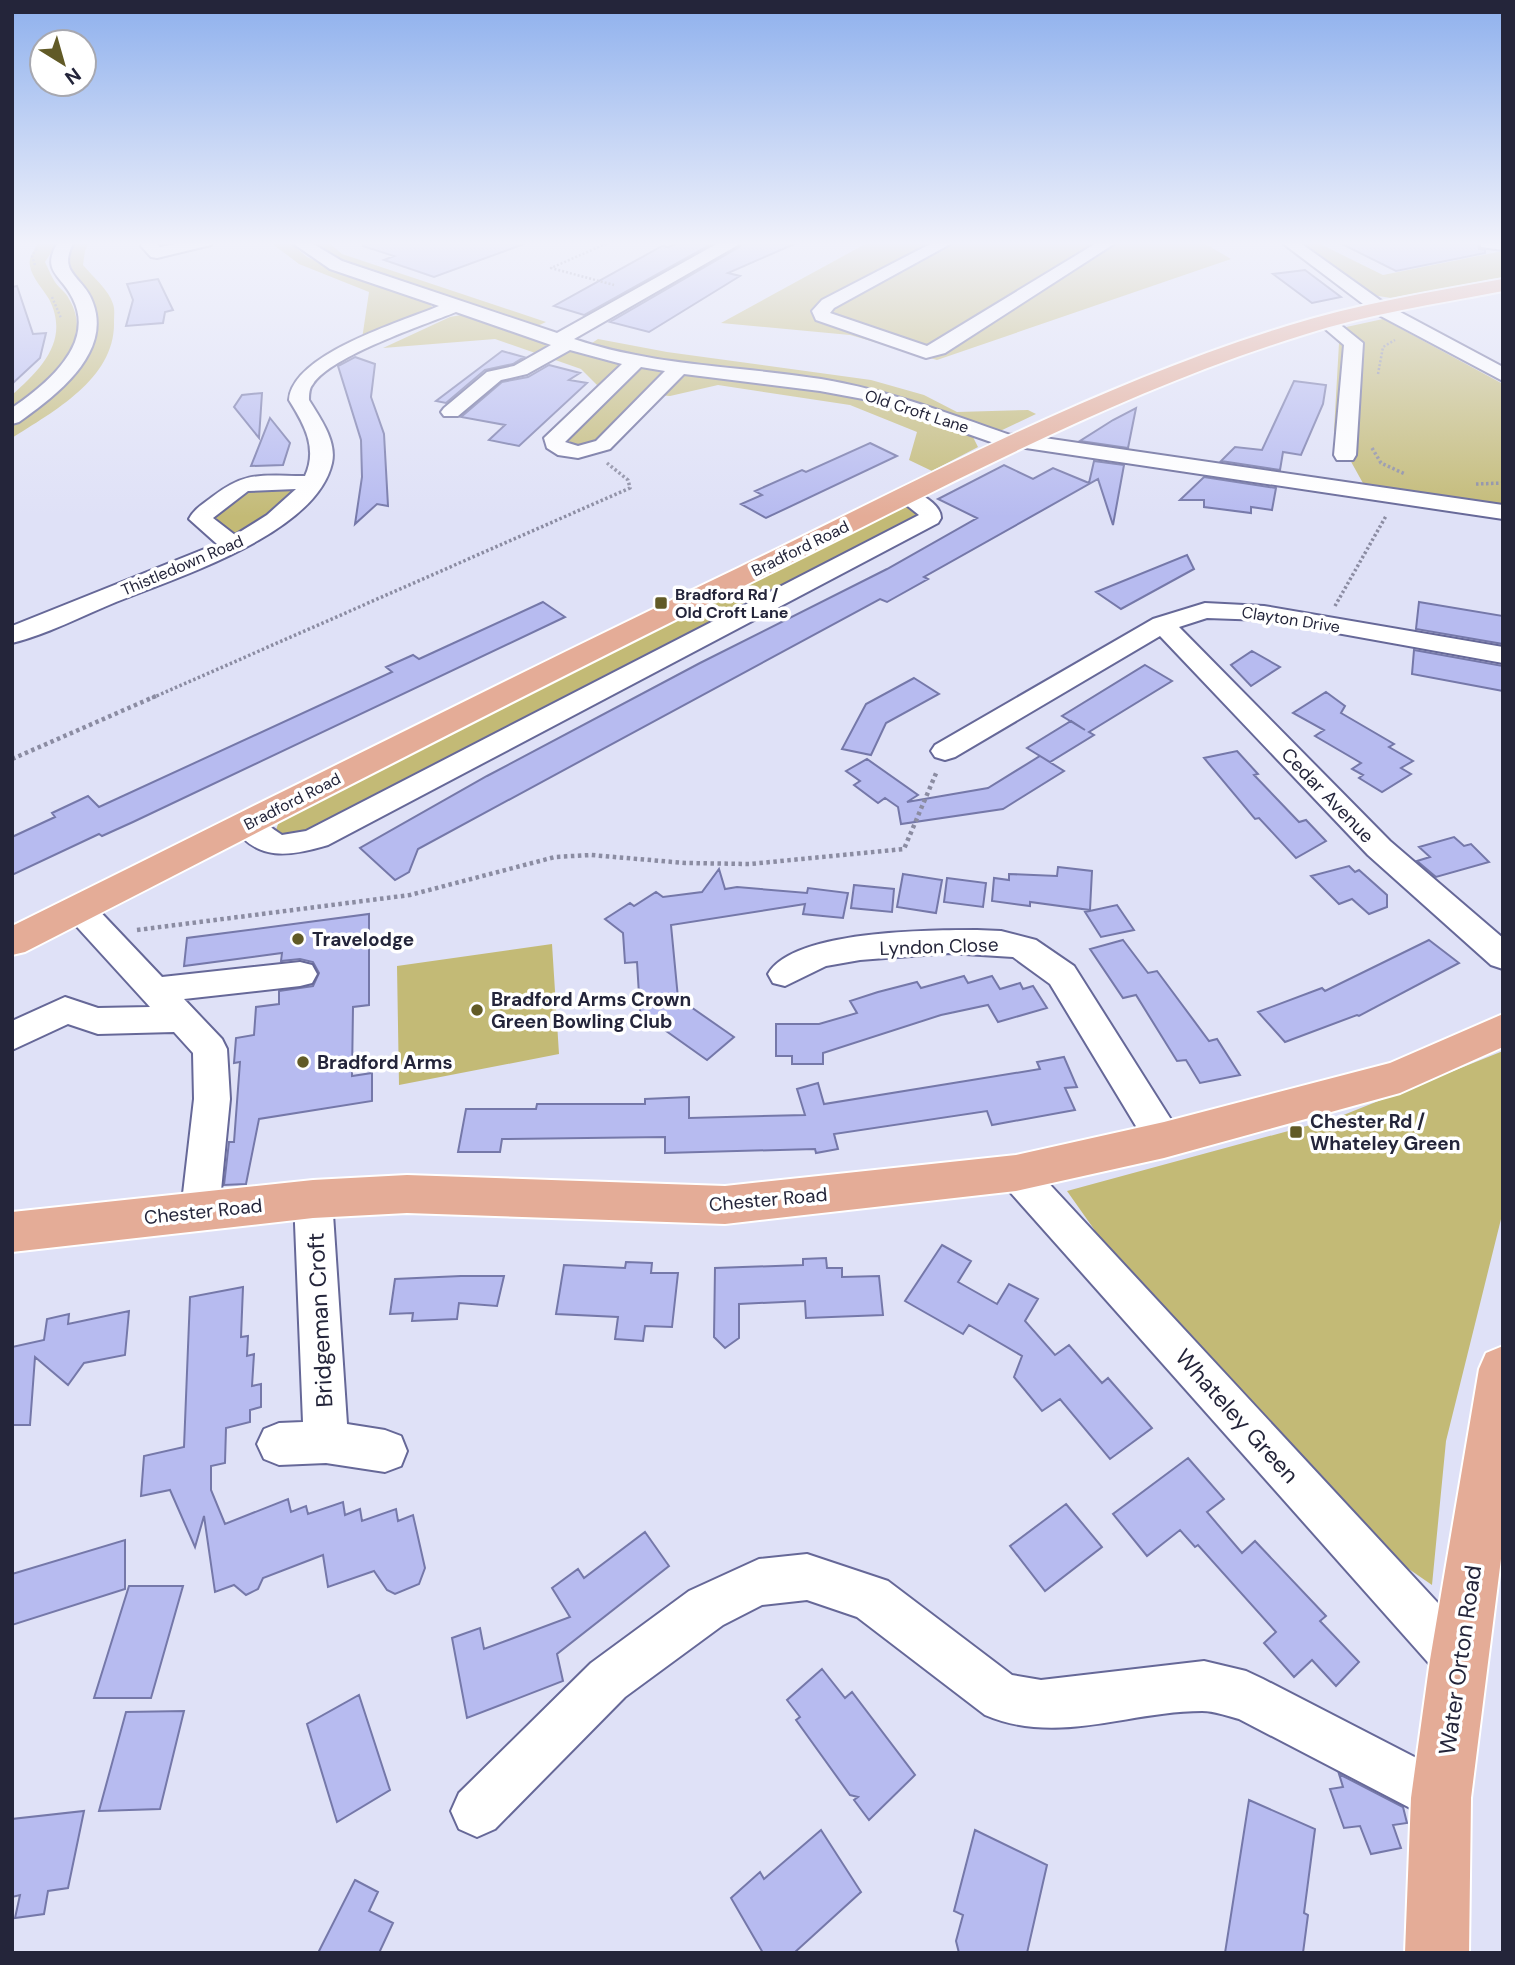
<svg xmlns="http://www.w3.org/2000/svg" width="1515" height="1965" viewBox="0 0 1515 1965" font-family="'DM Sans',sans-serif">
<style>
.green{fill:#c3ba76}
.building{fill:#b7bbf0;stroke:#7578a9;stroke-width:2}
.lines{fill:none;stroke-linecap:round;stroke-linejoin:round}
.minor-casing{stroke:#666898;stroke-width:4}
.major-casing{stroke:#fff;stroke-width:4}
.path-far2{stroke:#8b8ca2;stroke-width:2.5;stroke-dasharray:2 2;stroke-linecap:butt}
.path-far1{stroke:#8b8ca2;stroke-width:3.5;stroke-dasharray:2.5 2.5;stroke-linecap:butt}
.path{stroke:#8b8ca2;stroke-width:4.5;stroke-dasharray:3.5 3.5;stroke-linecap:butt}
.minor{fill:#fff;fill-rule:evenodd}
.major{fill:#e4ac97;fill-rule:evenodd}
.poi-dot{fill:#615a26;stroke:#fff;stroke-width:2.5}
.labels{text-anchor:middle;stroke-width:7;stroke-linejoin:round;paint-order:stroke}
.far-street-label{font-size:16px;fill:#24253a;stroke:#fff}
.far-poi-label{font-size:16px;font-weight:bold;fill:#24253a;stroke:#fff;text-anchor:start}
.street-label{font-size:19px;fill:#24253a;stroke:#fff}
.poi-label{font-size:19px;font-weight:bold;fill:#24253a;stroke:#fff;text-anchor:start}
.near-street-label{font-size:23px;fill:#24253a;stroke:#fff}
</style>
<rect width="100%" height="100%" fill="#dfe1f7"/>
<path class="green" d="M39 242H58L45 262C48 268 51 276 55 282 59 288 66 292 69 299 97 347 45 383 12 410V395C42 368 70 340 49 299 43 289 32 278 30 266 28 257 35 249 39 242Z
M72 242H89L85 251 83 265C93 277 109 290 113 304 115 309 114 316 114 321 116 378 54 411 12 438V424C43 402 111 357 94 311 88 294 72 277 64 259Z
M270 242H289L307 257 340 272 428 302 433 308 362 339 369 292 299 264Z
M306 242H328L342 254 546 322 533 328 357 268 321 253Z
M869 242H1202L1231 259 937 360 850 335 721 323Z
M1301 242H1316L1383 275 1503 251V277L1391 298 1372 295Z
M461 315 569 350 616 361 621 364V367L598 386 581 369 495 339 383 348 450 317Z
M1383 319 1503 384V506L1364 485 1334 431 1339 343 1328 331Z
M598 339 667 352 871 380 924 395 957 412 1028 410 1036 414 998 432 910 402 633 356 589 345Z
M642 366 658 368 663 374 592 446 581 449 560 440Z
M691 373 833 391 872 401 972 435 978 447 932 471 909 460 917 432 850 405 718 385 670 396 658 395 675 377Z
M296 486C283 505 256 530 232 534L207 517 245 489Z
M903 506 918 510 921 515 300 834 284 838 275 833 279 821Z
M552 944 559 1054 399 1085 397 966Z
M1503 1051V1211L1446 1441 1432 1585 1403 1565 1108 1249 1067 1191 1336 1118Z"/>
<path class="building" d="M363 242H524V244L434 277 384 260 394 256 363 246Z
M679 242H715L584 315 554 306 662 246 669 247Z
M743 242H799L728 273 740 276 649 332 610 322 739 247Z
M1338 242H1478L1479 249 1485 250V253L1396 271Z
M1305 270 1341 297 1312 303 1273 274Z
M158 279 173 310 165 312 163 323 126 326 133 300 127 284Z
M17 286 33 334 46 333 40 358 12 384V287Z
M502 351 524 357 513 364 485 370 446 403 436 401Z
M355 357 375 364 371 397 384 434 388 506 377 504 355 524 362 477 361 440 338 366Z
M549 365 580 373 569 380 587 383 519 446 489 440 505 425 461 417 502 382 528 377Z
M1294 381 1326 385 1323 404 1301 455 1283 452 1280 470 1221 461 1235 447 1262 450Z
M262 393 259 438 234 407 242 395Z
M1136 408 1128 448 1080 441 1113 420Z
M270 418 290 443 283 465 251 466Z
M870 443 897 456 766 518 741 504 762 495 755 491 802 470 806 472Z
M1094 461 1124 465 1113 525 1098 479 924 577 928 579 887 602 880 599 418 849 409 872 395 880 360 848 487 776 700 663 887 569 977 518 938 499 1004 465 1033 479 1053 468 1089 483Z
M1204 477 1276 488 1272 510 1251 507V513L1204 507V500H1180Z
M1187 555 1194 569 1121 609 1096 592Z
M543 602 565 617 133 822 102 836 99 834 12 875V837L55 817 52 813 88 796 99 807 392 672 386 667 413 655 419 659Z
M1419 602 1503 616V644L1416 629Z
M1414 650 1503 666V691L1412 674Z
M1252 651 1280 667 1251 686 1231 665Z
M1145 665 1172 681 1089 732 1094 735 1050 762 1027 748 1071 721 1085 730 1062 716Z
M914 678 939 694 886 723 871 755 842 749 866 704Z
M1326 692 1345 706 1341 713 1394 744 1389 747 1413 761 1401 768 1411 774 1382 792 1359 778 1363 775 1352 769 1361 763 1315 736 1324 730 1293 713Z
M1237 751 1258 774 1254 775 1299 822 1306 820 1326 841 1296 858 1259 818 1255 819 1204 758Z
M1040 756 1064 771 1003 809 901 824 898 807 885 798 878 803 854 785 860 781 846 771 867 759 918 795 907 802 988 788Z
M1454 837 1464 846 1471 844 1489 862 1436 877 1417 861 1430 857 1419 847Z
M1349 866 1355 872 1359 870 1387 895V907L1369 914 1352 899 1339 904 1311 876Z
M1058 867 1092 871 1090 910 1030 902V906L992 901 994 878 1009 880V874L1057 876Z
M719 869 725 889 737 887 807 893 808 888 848 893 843 918 803 914 805 904 671 925 678 998 734 1037 707 1060 659 1026 641 1027 637 962 625 963 623 933 605 919 630 903 634 906 656 892 663 897 702 892Z
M903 874 942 880 936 913 897 907Z
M947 878 986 883 983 907 944 902Z
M854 885 894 889 892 912 851 908Z
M1117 905 1134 930 1101 937 1085 912Z
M369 914V1005L353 1007 352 1076 372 1073V1101L259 1119 246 1184 224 1185 229 1142H234L240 1062 234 1063 236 1038 254 1035 256 1007 279 1004V991L313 986 319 973 313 962 300 959 281 961 282 953 184 966 187 938Z
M1123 940 1148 973 1157 971 1209 1041 1217 1039 1240 1075 1200 1083 1186 1060 1177 1061 1136 995 1123 998 1090 949Z
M1429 940 1459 963 1359 1016 1357 1015 1285 1042 1258 1012 1322 988 1325 991Z
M964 976 968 983 992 976 1000 989 1020 983 1023 989 1033 986 1047 1008 998 1022 988 1005 941 1015 823 1053V1064H792V1056H776V1024H819L857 1013 850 1001 878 992 917 982 921 988Z
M1064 1057 1077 1087 1065 1088 1075 1110 992 1125 987 1111 834 1134 838 1149 816 1153 815 1149 665 1153V1137L502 1139 500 1152H458L466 1109H536L537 1104H645V1099L689 1097V1118L805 1115 797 1089 818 1083 824 1104 1040 1069 1037 1062Z
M942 1245 971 1261 958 1282 997 1304 1009 1284 1038 1299 1025 1321 1055 1355 1069 1345 1102 1383 1108 1378 1152 1428 1110 1459 1060 1399 1042 1411 1014 1377 1022 1356 969 1325 963 1334 905 1301Z
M826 1258 827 1268H842V1277L879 1276 883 1315 806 1318 805 1301 739 1304V1338L725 1348 714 1337 715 1268 803 1265V1259Z
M626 1262 652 1263 651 1273H678L672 1327 645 1326 643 1341 615 1339 618 1317 556 1314 564 1265 625 1268Z
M461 1276H504L497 1306 459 1303 457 1319 412 1321 413 1313 390 1314 395 1279Z
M243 1287 241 1337 248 1336 247 1356 254 1354 252 1386 261 1384V1407L250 1410V1422L226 1428 225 1463 211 1466V1490L225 1524 288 1499 291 1512 306 1506 308 1514 343 1502 345 1515 360 1509 362 1521 396 1509 398 1521 413 1515 425 1568 419 1584 395 1594 387 1590 374 1571 328 1587 323 1555 263 1578 258 1589 246 1595 234 1585 215 1592 204 1516 195 1547 170 1490 141 1496 144 1456 184 1447 190 1297Z
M129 1311 125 1355 84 1363 68 1385 35 1357 30 1425H12V1347L44 1340 47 1319 69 1314 68 1324Z
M1188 1458 1224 1499 1207 1512 1242 1553 1255 1541 1326 1616 1320 1621 1359 1662 1336 1686 1312 1660 1294 1677 1264 1643 1276 1632 1198 1545 1195 1547 1180 1530 1147 1556 1113 1514Z
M1066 1504 1102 1547 1045 1591 1010 1546Z
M645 1532 669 1566 557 1654 563 1681 467 1718 452 1638 480 1628 484 1649 570 1617 552 1588 578 1569 584 1578Z
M125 1540V1589L12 1625V1574Z
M129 1586H183L151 1698H94Z
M822 1669 845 1698 852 1692 915 1775 869 1820 854 1800 858 1797 850 1795 796 1720 800 1717 787 1700Z
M359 1695 390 1790 337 1822 307 1724Z
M184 1711 160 1809 99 1811 126 1712Z
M1339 1774 1403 1807 1407 1823 1393 1825 1401 1848 1371 1854 1360 1826 1344 1828 1330 1789 1343 1787Z
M1249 1800 1315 1829 1304 1913 1308 1915 1303 1953H1225Z
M84 1811 68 1888 48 1891 44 1914 15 1918 20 1895 12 1897V1819Z
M821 1830 861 1892 794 1953H763L731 1898 760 1872 764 1879Z
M975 1830 1047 1865 1027 1953H959L956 1941 963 1915 954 1911Z
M355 1880 378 1892 369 1911 393 1923 379 1953H318Z"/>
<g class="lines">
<g class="minor-casing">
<path id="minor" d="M58 242H74C56 274 84 276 93 303 112 354 55 396 19 422L12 424V408C45 385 96 345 73 299 62 275 40 272 58 242Z
M143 242H155L160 247 185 242H213L211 245 157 258 151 257 141 246Z
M291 242H310L342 261 557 333 720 242H740L738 245 574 339C653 366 739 366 821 379 887 390 947 413 1010 435L1017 434 1503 505V519L1019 447 1011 449 874 401 820 391 684 374 610 449 578 458 558 455 547 448 544 438 622 364 570 350 527 374 501 380 458 416H444L441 412 444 408 487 372 514 366 551 345 456 312C424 325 331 356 313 384 309 388 309 395 309 400 320 418 337 441 332 463 316 534 177 577 116 602 82 616 48 634 12 643V626L217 544 189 519C194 509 203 504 212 497 247 470 263 476 305 476 318 448 304 424 289 400 292 354 401 322 439 306L330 269ZM641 367 665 371 596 441 578 446 565 442ZM296 489 267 515 235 535 213 518 248 491Z
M934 242H954L834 308 830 313 927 346 1098 242H1117L945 353 926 358 816 320 812 311 822 300Z
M1281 242H1299L1387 305 1503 367V381L1375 313Z
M1480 242H1503V250L1481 247Z
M1326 317 1332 318 1363 343 1356 455 1353 460H1337L1334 455 1344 345 1317 322Z
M906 489C919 492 941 504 941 518L938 523 328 845C291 856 256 863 232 824L237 817C257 811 265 825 282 835L306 831 919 515 895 496 898 491Z
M1205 603 1264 606 1503 647V663L1264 620 1207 618 1179 627 1390 841 1503 938V969L1491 965 1368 855 1160 636 955 757 945 760 935 757 931 751 935 745 1153 619Z
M79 898 90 901 162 977 300 962 312 965 317 974 312 983 300 986 184 999 222 1039 227 1049 230 1099 219 1211 214 1223 200 1227 186 1223 181 1211 194 1099 193 1053 174 1032 98 1034 68 1024 12 1050V1021L65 997 98 1008 150 1007 68 917 63 909 68 901Z
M977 930 1001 931 1036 940 1074 966 1177 1129 1182 1140 1177 1151 1164 1155 1151 1151 1050 984 1013 957 949 953 860 960 826 966 785 986 773 983 768 974C793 930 931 930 977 930Z
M1016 1157 1029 1162 1475 1643 1482 1660 1475 1677 1458 1684 1441 1677 1003 1184 997 1173 1003 1162Z
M313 1183 326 1188 332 1199 347 1424 385 1430 401 1436 407 1451 401 1466 385 1472 326 1463 279 1465 264 1459 257 1444 264 1429 279 1423 303 1422 294 1199 300 1188Z
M807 1554 888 1581 1012 1675 1041 1680 1204 1661 1246 1671 1263 1679 1459 1780 1467 1798 1459 1816 1441 1824 1239 1719C1228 1716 1214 1711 1202 1711 1128 1711 1058 1746 985 1715L857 1617 807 1600 762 1605 723 1625 625 1697 495 1829 477 1837 459 1829 451 1811 459 1793 591 1663 689 1591 759 1559Z"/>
</g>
<g class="major-casing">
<path id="major" d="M1503 279V291C1436 304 1368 314 1303 335 1116 393 943 488 768 574 519 697 272 825 25 952L12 955V926C255 806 496 684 740 567 919 480 1096 385 1287 326 1357 304 1430 292 1503 279Z
M1503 1014V1047L1400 1093 1164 1158 1016 1191 725 1224 407 1213 313 1218 12 1252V1212L313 1180 407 1175 725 1186 1016 1155 1164 1122 1390 1063Z
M1503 1346V1543L1471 1798 1469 1953H1405L1411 1798 1430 1660 1479 1369 1486 1353Z"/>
</g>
<path class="path-far2" d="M610 242 551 268 614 285
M35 265 32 256 37 248
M52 297 61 318
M1378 374 1383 347 1395 340"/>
<path class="path-far1" d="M1372 448 1381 463 1405 474
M1476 484 1503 483
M1335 606 1386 516
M152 698 630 488 628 480 607 463"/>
<path class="path" d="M12 759 156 696
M137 930 410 895 555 857 591 855 685 863 750 864 904 849 937 771"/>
<use href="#minor" class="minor"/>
<use href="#major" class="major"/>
</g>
<linearGradient id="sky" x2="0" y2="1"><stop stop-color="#8eb0ed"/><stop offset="0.47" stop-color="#f1f2fb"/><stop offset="1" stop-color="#f1f2fb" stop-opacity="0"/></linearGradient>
<rect width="1515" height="517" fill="url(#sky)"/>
<g class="poi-dot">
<rect x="654" y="596" width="14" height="14" rx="3.5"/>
<circle cx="298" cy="939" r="7"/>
<circle cx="477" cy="1010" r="7"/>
<circle cx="303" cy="1062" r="7"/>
<rect x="1289" y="1125" width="14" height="14" rx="3.5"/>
</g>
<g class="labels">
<g class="far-street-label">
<text transform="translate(917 411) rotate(18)" y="6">Old Croft Lane</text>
<text transform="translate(800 548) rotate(-26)" y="6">Bradford Road</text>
<text transform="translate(182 565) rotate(-23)" y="6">Thistledown Road</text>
<text transform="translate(1291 619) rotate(9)" y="6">Clayton Drive</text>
<text transform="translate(292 801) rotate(-27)" y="6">Bradford Road</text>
</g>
<g class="far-poi-label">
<text x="675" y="600">Bradford Rd /<tspan x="675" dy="18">Old Croft Lane</tspan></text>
</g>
<g class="street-label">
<text transform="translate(1328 795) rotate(46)" y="7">Cedar Avenue</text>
<text transform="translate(939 946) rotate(-2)" y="7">Lyndon Close</text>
<text transform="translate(768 1199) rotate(-5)" y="7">Chester Road</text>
<text transform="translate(203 1211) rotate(-6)" y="7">Chester Road</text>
</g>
<g class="poi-label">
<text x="312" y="946">Travelodge</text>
<text x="491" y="1006">Bradford Arms Crown<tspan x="491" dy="22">Green Bowling Club</tspan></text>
<text x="317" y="1069">Bradford Arms</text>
<text x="1310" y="1128">Chester Rd /<tspan x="1310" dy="22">Whateley Green</tspan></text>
</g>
<g class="near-street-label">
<text transform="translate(320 1320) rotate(-93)" y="8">Bridgeman Croft</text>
<text transform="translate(1237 1416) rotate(48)" y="8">Whateley Green</text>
<text transform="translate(1460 1660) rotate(-82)" y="8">Water Orton Road</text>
</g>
</g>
<rect width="1515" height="1965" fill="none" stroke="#24253a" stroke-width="28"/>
<g transform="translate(63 63) rotate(143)"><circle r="33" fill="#ffffff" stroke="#a7a8b0" stroke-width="2"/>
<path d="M0-5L12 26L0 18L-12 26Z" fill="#615a26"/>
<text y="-10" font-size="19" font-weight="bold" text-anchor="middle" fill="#24253a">N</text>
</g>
</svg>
